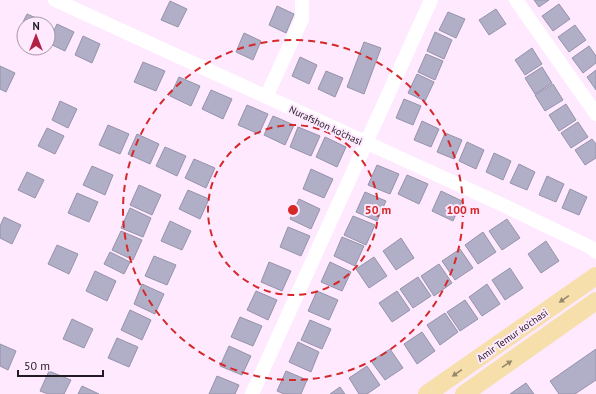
<svg xmlns="http://www.w3.org/2000/svg" width="596" height="394" viewBox="0 0 596 394" font-family="'PT Sans',sans-serif">
<style>
.building{fill:#b1aec7;stroke:#9593ab}
.lines{fill:none;stroke-linecap:round;stroke-linejoin:round}
.minor{stroke:#fff;stroke-width:14}
.major{stroke:#f6dfaa;stroke-width:18}
.oneway{fill:#97876d}
.ring{fill:none;stroke:#d62828;stroke-width:2;stroke-dasharray:7 5}
.labels{text-anchor:middle;stroke-width:4;stroke-linejoin:round;paint-order:stroke}
.street-label{font-size:10px;fill:#231b23;stroke:#fee9fe}
.centre{fill:#d62828;stroke:#fee9fe;stroke-width:2}
.ring-label{font-size:12px;text-anchor:middle;font-weight:bold;fill:#d62828;stroke:#fee9fe;stroke-width:4;stroke-linejoin:round;paint-order:stroke}
</style>
<rect width="100%" height="100%" fill="#fee9fe"/>
<path class="building" d="M534 0H549L539 7Z
M170 1 187 9 178 27 161 20Z
M559 4 570 19 553 31 542 16Z
M277 6 294 14 286 33 269 25Z
M496 9 506 24 489 35 479 20Z
M448 12 465 19 456 38 439 30Z
M27 14 43 21 42 24H24V35L18 32Z
M57 24 74 32 65 51 48 43Z
M575 25 586 40 569 52 558 37Z
M435 32 452 40 444 59 427 51Z
M244 33 261 41 253 60 236 52Z
M83 36 100 44 92 63 75 55Z
M364 42 381 48 364 94 347 87Z
M589 46 596 56V63L583 73 572 58Z
M532 48 542 64 525 75 515 60Z
M426 54 443 61 435 80 418 72Z
M300 57 317 65 309 84 292 76Z
M143 62 165 71 156 91 134 82Z
M0 66 15 73 6 92 0 89Z
M542 67 552 83 535 94 525 78Z
M596 70V90L587 77Z
M326 71 343 78 335 97 318 89Z
M417 74 434 82 425 101 408 93Z
M179 77 200 86 191 106 170 96Z
M553 84 563 100 545 111 535 95Z
M211 90 232 99 223 119 202 109Z
M404 99 421 106 413 125 396 118Z
M60 101 77 109 68 128 52 120Z
M566 104 576 120 559 131 549 115Z
M247 105 268 114 259 134 238 125Z
M273 116 294 125 285 145 264 135Z
M422 121 439 129 431 147 414 140Z
M578 122 588 137 571 148 561 133Z
M108 125 129 134 120 154 99 145Z
M298 127 320 136 311 156 290 147Z
M47 128 64 136 55 154 38 146Z
M445 133 462 140 454 159 437 152Z
M137 134 159 144 150 164 128 154Z
M325 137 346 147 337 167 316 157Z
M592 139 596 144V158L585 165 575 150Z
M467 142 484 150 476 169 459 161Z
M165 147 186 156 177 176 156 166Z
M494 153 511 161 503 180 486 172Z
M194 159 215 168 206 188 185 178Z
M519 164 535 172 527 190 510 183Z
M377 165 399 174 390 194 368 185Z
M92 166 113 175 105 195 83 185Z
M311 169 333 179 324 198 303 189Z
M27 172 44 180 35 198 18 190Z
M407 175 428 184 419 204 398 194Z
M547 176 564 184 556 202 539 195Z
M139 185 161 195 152 215 130 205Z
M570 189 587 197 579 215 562 208Z
M188 190 209 199 200 219 179 209Z
M441 191 462 201 453 221 432 211Z
M365 192 386 201 377 221 356 212Z
M77 193 98 202 89 222 68 213Z
M299 199 320 209 311 229 290 219Z
M130 208 151 218 143 237 121 228Z
M353 216 375 225 366 245 344 235Z
M4 217 21 225 12 244 0 238V226Z
M507 219 520 238 502 250 489 231Z
M170 221 191 231 182 250 161 241Z
M288 227 310 236 301 256 280 247Z
M121 231 142 240 133 260 112 250Z
M483 232 496 252 478 264 465 245Z
M342 237 364 246 355 266 334 256Z
M401 238 414 258 396 270 383 251Z
M546 241 559 261 541 273 528 254Z
M57 245 78 254 69 274 48 264Z
M460 249 473 268 455 280 442 261Z
M110 252 130 262 124 274 104 264Z
M154 256 176 265 167 285 145 276Z
M374 257 387 276 369 288 356 269Z
M269 262 291 271 282 291 261 282Z
M330 262 351 272 342 291 321 282Z
M439 264 452 283 434 296 421 276Z
M510 268 523 288 505 300 492 280Z
M95 271 116 281 107 301 86 291Z
M418 277 431 296 413 308 400 289Z
M142 284 164 294 155 314 134 304Z
M487 284 500 304 482 316 469 297Z
M256 291 277 300 268 320 247 310Z
M317 291 338 300 329 320 308 311Z
M397 291 410 310 392 322 379 303Z
M465 300 478 319 460 331 447 312Z
M130 310 151 320 142 340 121 330Z
M445 313 458 332 440 345 427 325Z
M240 317 262 326 253 346 231 337Z
M72 319 93 329 84 348 63 339Z
M310 320 331 329 322 349 301 340Z
M422 332 435 351 417 364 404 344Z
M117 338 138 347 129 367 108 358Z
M298 342 319 352 311 372 289 362Z
M0 344 16 351 8 370 0 366Z
M229 346 251 356 242 375 220 366Z
M390 349 403 368 385 380 371 361Z
M596 349V380L575 394H559L550 381Z
M367 366 380 385 367 394H359L349 378Z
M49 371 71 380 64 394H48L40 391Z
M286 371 307 380 301 394H284L277 391Z
M217 376 239 385 235 394H209Z
M526 383 534 394H510Z
M82 386 99 394H78Z
M340 387 345 394H330Z"/>
<g class="lines">
<path class="minor" d="M55 0 505 206 592 248 596 252
M516 0 596 114
M266 97 302 19V0
M252 394 431 0"/>
<path class="major" d="M427 394 596 276
M464 394 596 301"/>
</g>
<defs><path id="oneway-solid" d="M-6-.8H1V-3.2L6.5 0L1 3.2V.8H-6Z"/></defs>
<g class="oneway">
<use href="#oneway-solid" transform="translate(564 299) rotate(145)"/>
<use href="#oneway-solid" transform="translate(507 364) rotate(-35)"/>
<use href="#oneway-solid" transform="translate(457 373) rotate(145)"/>
</g>
<g class="ring">
<circle cx="293" cy="210" r="85"/>
<circle cx="293" cy="210" r="170"/>
</g>
<g class="labels">
<g class="street-label">
<text transform="translate(326 125) rotate(25)" y="4">Nurafshon ko'chasi</text>
<text transform="translate(512 335) rotate(-35)" y="4">Amir Temur ko'chasi</text>
</g>
</g>
<circle cx="293" cy="210" r="6" class="centre"/>
<g class="ring-label">
<text x="378" y="214">50 m</text>
<text x="463" y="214">100 m</text>
</g>
<g transform="translate(36 36)"><circle r="19" fill="#fee9fe" stroke="#a697a6"/>
<path d="M0-3L7 15L0 10L-7 15Z" fill="#b22043"/>
<text y="-6" font-size="11" font-weight="bold" text-anchor="middle" fill="#231b23">N</text>
</g>
<path d="M18 370v6h85v-6" fill="none" stroke="#231b23" stroke-width="2"/>
<text x="24" y="370" font-size="12" fill="#231b23" stroke="#fee9fe" stroke-width="3" paint-order="stroke">50 m</text>
</svg>
